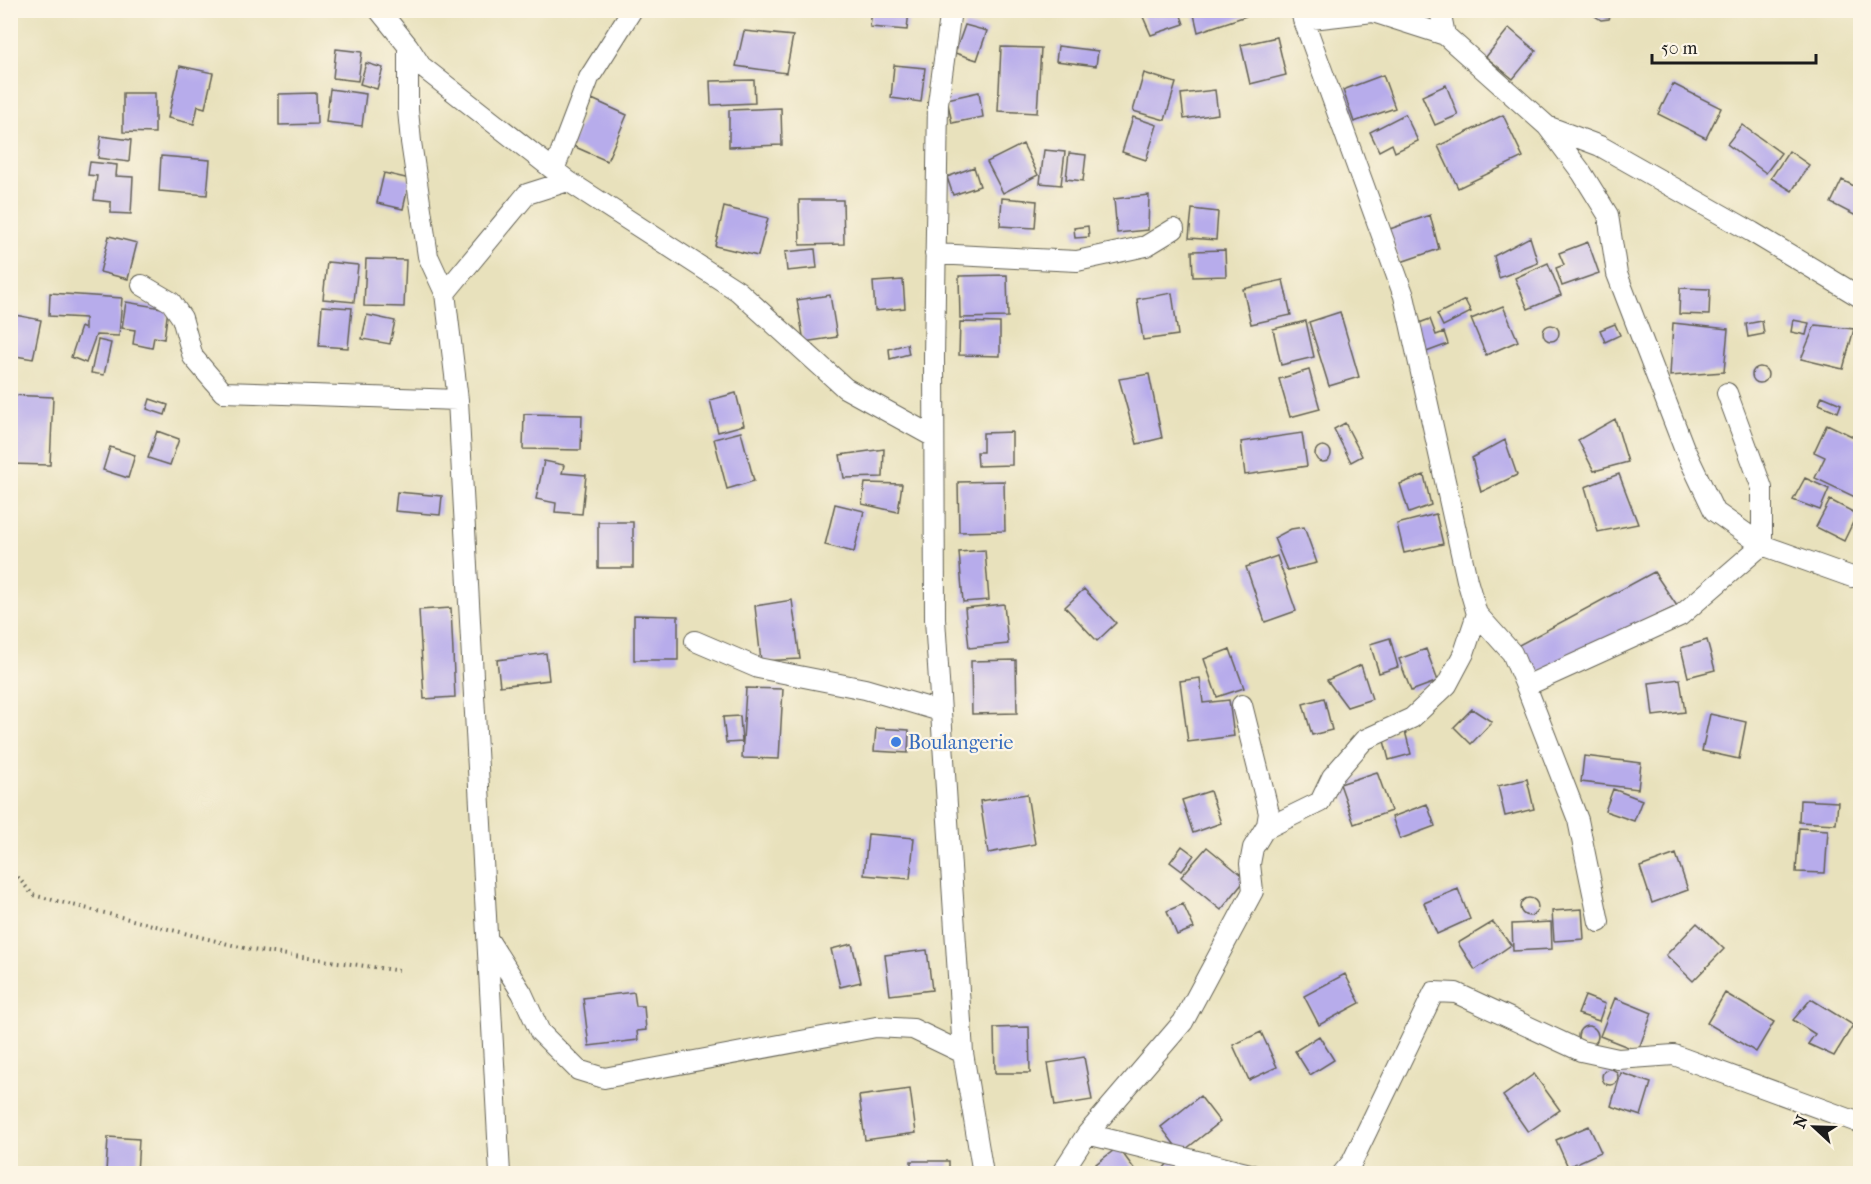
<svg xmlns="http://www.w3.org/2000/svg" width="1871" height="1184" viewBox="0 0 1871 1184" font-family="'IM FELL French Canon',serif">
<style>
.building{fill:#b7aceb}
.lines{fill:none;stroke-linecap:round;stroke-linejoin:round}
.minor-casing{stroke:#636154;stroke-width:22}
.path{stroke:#636154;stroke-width:4;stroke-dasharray:1.5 4.5;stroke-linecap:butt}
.minor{stroke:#fff;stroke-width:20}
.shop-dot{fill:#3f7fe0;stroke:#fcf5e5;stroke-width:2}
.labels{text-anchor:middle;stroke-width:4.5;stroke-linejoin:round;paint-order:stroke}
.shop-label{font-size:20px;fill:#366cbe;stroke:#fcf5e5;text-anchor:start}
</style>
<rect width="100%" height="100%" fill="#fcf5e5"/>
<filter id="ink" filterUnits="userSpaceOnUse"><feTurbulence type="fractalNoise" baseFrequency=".0167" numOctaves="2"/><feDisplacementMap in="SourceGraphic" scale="12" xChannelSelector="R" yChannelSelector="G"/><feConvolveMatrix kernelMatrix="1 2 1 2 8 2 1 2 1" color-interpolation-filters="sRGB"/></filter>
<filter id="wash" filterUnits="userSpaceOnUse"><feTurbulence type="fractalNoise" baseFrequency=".008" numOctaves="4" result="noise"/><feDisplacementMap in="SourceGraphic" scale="24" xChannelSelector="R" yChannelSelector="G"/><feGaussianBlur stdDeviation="1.35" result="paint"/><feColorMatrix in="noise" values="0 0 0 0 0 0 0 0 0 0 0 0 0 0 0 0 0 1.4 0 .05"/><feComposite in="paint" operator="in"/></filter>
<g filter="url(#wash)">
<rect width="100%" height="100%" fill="#e8e1bc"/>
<g id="blocks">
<path class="building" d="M872 10H909L907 30 870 27Z
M1140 10H1179L1184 24 1151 35Z
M1193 10H1245L1246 16 1198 32Z
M1593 10H1613V12L1609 19 1601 20 1595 16Z
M965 25 987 31 977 60 955 53Z
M1509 28 1536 51 1513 79 1486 57Z
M744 31 793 36 786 73 736 66Z
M1277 37 1286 75 1250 84 1241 45Z
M1058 46 1098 51 1096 66 1056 61Z
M1001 47 1041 48 1037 113 998 111Z
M336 49 362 52 358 81 333 78Z
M366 63 383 68 377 89 360 84Z
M894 65 925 68 921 102 891 98Z
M180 66 213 73 205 108 198 106 194 124 168 118Z
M1144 73 1176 83 1165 120 1133 111Z
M1383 75 1395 108 1354 122 1343 90Z
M754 80 755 103 711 105 710 81Z
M1673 84 1721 108 1706 138 1658 114Z
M1446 85 1458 115 1435 125 1422 96Z
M330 89 366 94 362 126 326 122Z
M1215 90 1218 114 1184 119 1181 94Z
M979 92 983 117 952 123 947 99Z
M123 93H155V133L123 132Z
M316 93 317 124 279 125V94Z
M592 99 627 115 607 161 571 145Z
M781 108 782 145 729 147V110Z
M1405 114 1418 141 1395 152 1392 144 1379 151 1370 132Z
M1503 115 1523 157 1458 188 1438 146Z
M1133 117 1157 125 1146 160 1122 152Z
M1742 125 1781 153 1766 173 1727 144Z
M101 136 131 140 129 162 98 158Z
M1023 144 1038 175 1003 193 987 162Z
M1044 150 1065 152 1061 185 1040 183Z
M1789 151 1809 165 1792 191 1771 178Z
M1069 153 1086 155 1083 181 1066 179Z
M161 156 210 160 207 195 159 191Z
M90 162 117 165 116 176 133 177 131 214 111 213V202L94 200 97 176 88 175Z
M974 167 980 186 953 195 947 177Z
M384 173 410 179 403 209 377 203Z
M1842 180 1860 189V218L1831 203Z
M1149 195 1148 230 1117 233 1114 199Z
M1002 198 1037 201 1035 228 1000 226Z
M799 200H843L844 244 800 245Z
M724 207 768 218 758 256 715 246Z
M1192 209 1218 212 1216 240 1189 238Z
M1430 215 1439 249 1401 262 1387 230Z
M1088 226 1089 237 1075 238 1074 228Z
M109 236 137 243 128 279 100 272Z
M1530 237 1538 263 1499 278 1494 256Z
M1588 242 1599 273 1562 286 1556 268 1564 265 1559 253Z
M815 249 817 268 787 271 785 252Z
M1225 250 1226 276 1193 277 1192 251Z
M366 259 406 260 404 307 364 306Z
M327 262 358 265 354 302 323 299Z
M1548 263 1561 295 1528 309 1515 278Z
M1007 275 1008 317 960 318 959 276Z
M903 280 905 308 875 311 873 282Z
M1283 280 1291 315 1251 324 1243 289Z
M1680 288 1710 289 1709 315 1679 314Z
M50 293 122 298 119 336 96 335 86 363 71 357 81 327 85 329V318L49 316Z
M1172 293 1178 335 1143 340 1137 299Z
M830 295 837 337 804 342 797 300Z
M1465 300 1471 312 1443 326 1437 314Z
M126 302 168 309 164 339 154 337 152 348 133 344 135 330 122 328Z
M322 306 352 308 348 348 319 346Z
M1503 306 1518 341 1486 355 1471 319Z
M1340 312 1359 377 1329 386 1309 322Z
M10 314 41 320 33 359 10 355Z
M367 315 395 321 390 344 362 339Z
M1430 319 1436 335 1444 332 1448 344 1421 354 1411 326Z
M1793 320 1809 323 1806 335 1791 332Z
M1306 321 1314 357 1281 365 1273 329Z
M1762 321 1764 334 1748 337 1746 324Z
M960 322 1000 323V356L959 355Z
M1673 323 1728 329 1724 372 1670 376Z
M1615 324 1620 335 1605 342 1600 330Z
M1543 333a8 8 0 1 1 16 0a8 8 0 1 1-16 0Z
M1815 325 1854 329 1843 369 1801 359Z
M98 340 111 343 104 375 91 373Z
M907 344 909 354 890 359 889 349Z
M1752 375a8 8 0 1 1 16 0a8 8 0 1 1-16 0Z
M1309 370 1320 409 1290 417 1279 379Z
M1149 374 1162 438 1137 444 1119 379Z
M736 393 744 425 718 432 710 400Z
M10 395 53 397 50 465 10 464Z
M1822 396 1841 404 1838 412 1819 404Z
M150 399 168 405 165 415 147 409Z
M524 414 582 415 581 450 523 449Z
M1615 419 1628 462 1594 471 1578 440Z
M1345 423 1362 456 1351 462 1334 429Z
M1827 424 1860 440V491L1857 498 1815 478 1825 457 1814 452Z
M157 431 179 439 170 465 148 458Z
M741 432 754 481 727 489 714 439Z
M1012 432V465L978 466 977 452H983V433Z
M1302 433 1307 466 1245 475 1241 442Z
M1505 440 1517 475 1481 492 1472 458Z
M1315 454a8 8 0 1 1 16 0a8 8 0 1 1-16 0Z
M110 447 135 455 128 478 103 470Z
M884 449 883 477 844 478 840 455Z
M544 461 564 465 562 473 586 475 582 514 555 512 556 503 536 499Z
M1619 474 1638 524 1598 532 1585 487Z
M1424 475 1431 505 1409 513 1400 484Z
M1805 478 1829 489 1820 510 1793 500Z
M1004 481 1005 531 959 532 958 482Z
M865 483 902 484 898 512 862 504Z
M397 492 442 496 440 515 395 511Z
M1830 500 1857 514 1844 541 1816 527Z
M835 504 864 511 854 552 825 545Z
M1436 514 1443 544 1404 553 1397 524Z
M598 522H633V568H598Z
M1304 527 1317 563 1287 570 1274 538 1291 529Z
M985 550 989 600 963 602 959 552Z
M1277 556 1296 611 1265 622 1246 567Z
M1654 572 1677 606 1530 677 1517 646Z
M1084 589 1116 623 1097 641 1065 607Z
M792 600 800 659 761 661 755 606Z
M1004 604 1008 644 969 648 965 608Z
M451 608 455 697 424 699 419 610Z
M634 615 678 616V660H634Z
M1390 638 1398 667 1379 673 1370 644Z
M1707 640 1715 670 1688 677 1681 648Z
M1230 649 1244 688 1217 697 1204 659Z
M1426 649 1438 681 1411 691 1399 659Z
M546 653 549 680 500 686 497 660Z
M1016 660 1017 713 972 714 971 661Z
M1361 665 1372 699 1347 707 1327 680Z
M1200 678 1203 703 1229 700 1234 736 1188 742 1180 681Z
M1680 679 1685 712 1653 716 1649 683Z
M746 688 783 689 779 759 742 758Z
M1324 698 1332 730 1312 735 1303 704Z
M1472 709 1492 722 1471 744 1454 727Z
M1710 714 1746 722 1739 759 1702 751Z
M740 716 742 742 726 743 723 717Z
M876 728 909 730 908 753 874 751Z
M1405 731 1411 754 1389 760 1383 737Z
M1584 756 1641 763 1638 789 1581 782Z
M1377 772 1391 811 1354 824 1340 784Z
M1527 779 1534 809 1505 816 1498 786Z
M1613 789 1642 800 1634 821 1605 811Z
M1210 791 1221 823 1193 833 1182 800Z
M1027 794 1035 844 988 853 980 801Z
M1800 800 1838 802 1836 824 1799 822Z
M1427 804 1435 826 1400 839 1392 817Z
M1799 828 1828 830 1825 873 1796 872Z
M868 834 914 838 910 879 864 875Z
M1182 846 1194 855 1182 871 1170 862Z
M1207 847 1246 879 1221 910 1181 877Z
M1676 854 1688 890 1652 903 1640 867Z
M1458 889 1470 919 1437 934 1424 903Z
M1520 907a9 9 0 1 1 18 0a9 9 0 1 1-18 0Z
M1183 904 1194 928 1177 935 1167 911Z
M1582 909 1584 939 1554 941 1552 911Z
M1493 922 1511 945 1475 970 1458 943Z
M1551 922 1552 949 1513 951 1512 924Z
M1697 923 1724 949 1693 981 1666 955Z
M852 944 861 982 840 987 831 949Z
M927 950 932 990 890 995 885 955Z
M1345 974 1360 1003 1319 1025 1304 996Z
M634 992 636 1006H644L646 1030 637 1031 638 1040 589 1046 583 998Z
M1725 993 1774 1022 1756 1052 1707 1023Z
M1585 996 1605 1004 1599 1021 1578 1014Z
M1615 998 1652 1013 1638 1051 1600 1036Z
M1811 999 1853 1025 1834 1056 1808 1044 1815 1034 1793 1020Z
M1578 1036a10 10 0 1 1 20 0a10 10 0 1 1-20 0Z
M1029 1027 1030 1073H995L994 1028Z
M1261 1032 1277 1067 1249 1080 1233 1045Z
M1319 1036 1334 1060 1310 1075 1295 1051Z
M1084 1057 1092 1100 1055 1106 1048 1063Z
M1602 1077a8 8 0 1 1 16 0a8 8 0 1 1-16 0Z
M1621 1073 1651 1083 1641 1116 1611 1106Z
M1534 1074 1560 1110 1528 1132 1503 1096Z
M910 1089 916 1133 865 1140 859 1096Z
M1200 1096 1220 1122 1181 1153 1161 1127Z
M1589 1126 1601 1152 1568 1167 1556 1140Z
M108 1137 139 1139 137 1174 106 1172Z
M1118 1147 1138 1174H1103L1096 1164Z
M1172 1158 1189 1174H1159Z
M911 1161H949V1174H911Z"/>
</g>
</g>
<g filter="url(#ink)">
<use href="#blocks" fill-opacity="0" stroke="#636154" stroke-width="1.5"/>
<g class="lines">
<g class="minor-casing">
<path id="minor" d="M379 10 408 46 421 66 568 181
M951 10 938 103 934 358 935 619 963 1053 983 1174
M1300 10 1404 296 1467 580 1477 614 1512 653 1526 686 1578 820 1599 922
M1440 10 1445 35
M1303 20 1373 12 1445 35 1547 126 1582 173 1608 215 1617 274 1684 448 1714 511 1762 545 1852 577H1860
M408 48V110L411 142 428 256 445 293
M1547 126 1600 146 1752 232 1860 297
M554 170 589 78 632 10
M935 254 1077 261 1146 246 1174 229
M142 285 171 302 182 318 193 357 223 392 458 400
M695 641 758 668 865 689 940 711
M1526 686 1680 616 1762 545V488L1727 393
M1265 829 1320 802 1332 777 1364 740 1412 718 1447 685 1464 653 1477 614
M489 941 522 993 540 1032 578 1070 604 1078 876 1027 913 1029 963 1053
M1087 1134 1250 1174
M500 1174 458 400 445 293 527 194 568 181 738 291 845 388 934 437
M1061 1174 1087 1134 1183 1022 1253 891 1250 864 1253 848 1267 825 1269 813 1242 705
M1342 1174 1352 1162 1434 992 1456 993 1581 1051 1618 1059 1674 1055 1860 1123"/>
</g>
<path class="path" d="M10 868 33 895 252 950 401 971"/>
<use href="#minor" class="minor"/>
</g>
</g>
<circle class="shop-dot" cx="896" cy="742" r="6"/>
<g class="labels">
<g class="shop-label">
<text x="908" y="749">Boulangerie</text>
</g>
</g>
<rect width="1871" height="1184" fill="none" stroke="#fcf5e5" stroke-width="36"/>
<g transform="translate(1814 1127) rotate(292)" stroke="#fcf5e5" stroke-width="4.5" paint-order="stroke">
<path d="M0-4.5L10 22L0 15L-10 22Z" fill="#1c1c1c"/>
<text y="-9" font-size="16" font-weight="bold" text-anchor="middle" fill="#1c1c1c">N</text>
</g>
<path d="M1652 54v9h164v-9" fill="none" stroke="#1c1c1c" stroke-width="3"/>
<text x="1661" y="54" font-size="18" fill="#1c1c1c" stroke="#fcf5e5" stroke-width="4.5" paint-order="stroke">50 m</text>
</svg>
